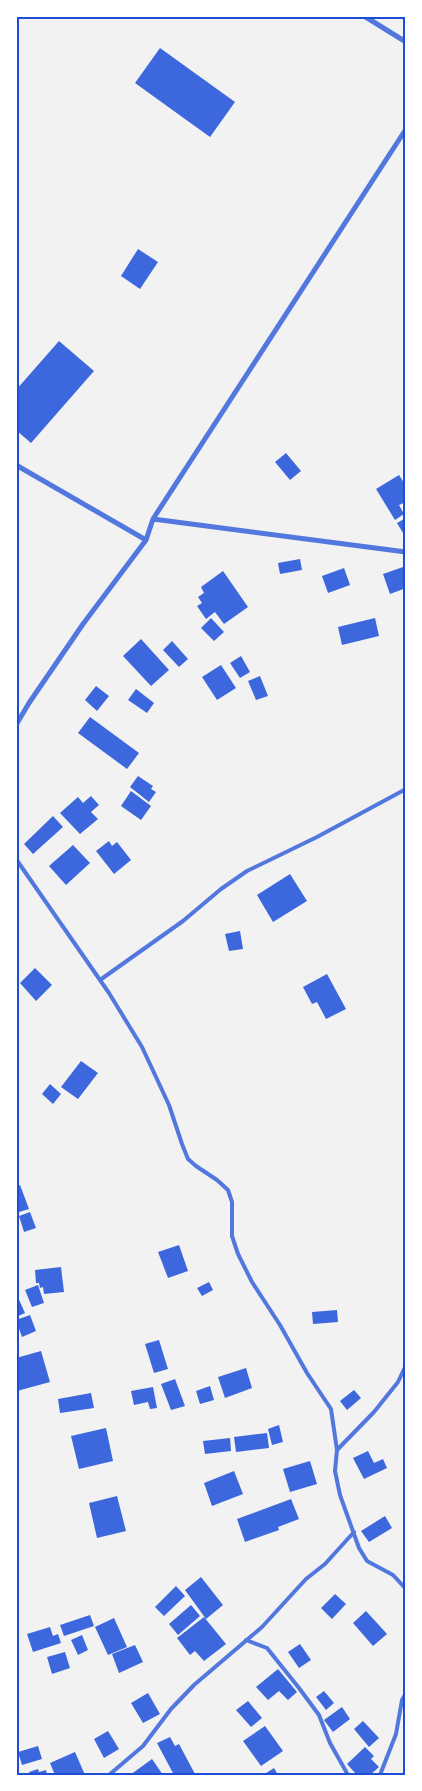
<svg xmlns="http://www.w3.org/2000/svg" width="422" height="1791" viewBox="0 0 422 1791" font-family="'DejaVu Sans',sans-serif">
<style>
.building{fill:#3d67dc}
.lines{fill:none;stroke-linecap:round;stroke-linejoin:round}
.service{stroke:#5277de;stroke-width:4}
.minor{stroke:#5277de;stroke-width:5}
.neatline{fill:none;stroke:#1d4ed8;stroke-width:2}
</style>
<rect width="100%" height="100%" fill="#f2f2f2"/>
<path class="building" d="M160 48 235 102 210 137 135 83Z
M138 249 158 262 140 289 121 276Z
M59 341 94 371 31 443 16 430V390Z
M286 453 301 471 290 480 275 462Z
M399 475 406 486V502L399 505 404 514 395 520 376 489Z
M406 518V538L397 523Z
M300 559 302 570 280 574 278 563Z
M403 567 406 575V588L390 594 383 574Z
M344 568 350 585 328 593 322 576Z
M223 571 248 607 224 624 215 612 206 619 197 606 202 603 198 597 204 593 201 587Z
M211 618 224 632 214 641 201 628Z
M375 618 379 636 342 645 338 627Z
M141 639 169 670 151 686 123 656Z
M172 641 188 659 179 667 163 650Z
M241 656 250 672 240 678 230 663Z
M221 665 236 688 217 700 202 677Z
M260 676 268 696 256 700 248 681Z
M96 686 109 696 97 711 85 700Z
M136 689 154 703 147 713 128 700Z
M90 717 139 753 127 769 78 733Z
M138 776 153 786 151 789 156 792 149 802 130 787Z
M131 791 151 806 141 820 121 806Z
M91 796 99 805 91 812 98 819 80 834 60 813 78 797 83 803Z
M53 816 63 827 33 854 24 844Z
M109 841 112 846 117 842 131 860 114 874 96 851Z
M73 845 90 863 66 885 49 866Z
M290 874 307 901 273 922 257 895Z
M240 931 243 949 229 951 225 934Z
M35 968 52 985 36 1001 20 983Z
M327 974 346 1009 326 1019 317 1002 312 1004 303 987Z
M81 1061 98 1073 78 1099 61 1087Z
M50 1084 61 1094 53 1104 42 1094Z
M20 1185 29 1209 16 1213V1186Z
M30 1212 36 1228 24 1232 19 1216Z
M179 1245 188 1271 168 1278 158 1252Z
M61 1267 64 1292 44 1294 43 1287 40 1288 39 1283H36L35 1270Z
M209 1282 213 1290 202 1296 197 1288Z
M38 1285 44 1303 32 1307 25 1290Z
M16 1293 25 1313 16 1317Z
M337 1310 338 1322 313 1324 312 1312Z
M30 1315 36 1331 22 1337 16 1320Z
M159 1340 168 1369 154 1373 145 1344Z
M41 1351 50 1382 17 1391 16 1358Z
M246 1368 252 1388 225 1398 218 1377Z
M175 1379 185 1406 171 1410 161 1384Z
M210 1386 214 1400 200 1404 196 1391Z
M153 1387 157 1408 150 1409 148 1402 134 1405 131 1391Z
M354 1390 361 1398 347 1410 340 1401Z
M91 1393 94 1408 60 1413 58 1399Z
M279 1425 283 1442 272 1445 268 1429Z
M106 1428 113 1461 79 1469 71 1436Z
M267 1433 269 1448 236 1452 234 1437Z
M230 1438 231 1451 205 1454 203 1441Z
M368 1451 374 1463 383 1459 387 1468 364 1479 353 1458Z
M310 1461 317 1484 290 1492 283 1469Z
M234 1471 243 1494 212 1506 204 1483Z
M117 1496 126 1531 97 1538 89 1503Z
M291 1499 299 1519 278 1527 279 1530 245 1542 237 1519Z
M385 1516 392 1528 369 1542 361 1531Z
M201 1577 223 1605 206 1619 185 1590Z
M176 1586 185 1596 164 1616 155 1607Z
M335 1594 346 1604 332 1619 321 1608Z
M191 1605 200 1616 178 1635 169 1624Z
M366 1611 387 1634 373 1646 353 1623Z
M90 1615 94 1626 64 1636 60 1625Z
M204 1617 226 1644 204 1661 195 1651 190 1655 177 1638Z
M114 1618 127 1647 108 1655 95 1627Z
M50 1627 53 1636 58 1634 61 1643 33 1652 27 1634Z
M82 1635 88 1650 78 1655 71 1640Z
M300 1644 311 1660 299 1668 288 1652Z
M135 1645 143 1662 119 1673 112 1654Z
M65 1652 70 1668 52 1674 47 1657Z
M278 1669 297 1692 288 1700 279 1691 268 1700 256 1687Z
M324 1691 334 1703 326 1710 316 1697Z
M148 1693 160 1714 143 1723 131 1703Z
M248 1701 262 1718 251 1727 236 1710Z
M342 1707 350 1719 333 1732 324 1720Z
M363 1721 379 1738 369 1747 354 1729Z
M265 1726 283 1751 261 1766 243 1741Z
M108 1731 119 1749 104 1758 94 1739Z
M170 1737 175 1746 179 1744 195 1774 174 1775 157 1743Z
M38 1746 42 1759 22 1765 18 1752Z
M365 1747 374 1756 371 1759 379 1767 370 1775H357L347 1764Z
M75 1752 85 1775H55L50 1763Z
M152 1759 163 1775H130Z
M274 1768 278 1775H263Z
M38 1769 39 1772 46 1770 47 1775H30L29 1772Z"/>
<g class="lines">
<path class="service" d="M16 859 109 993 142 1047 169 1105 182 1144 188 1159 196 1166 217 1180 228 1190 232 1202V1236L238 1254 252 1282 280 1325 307 1373 331 1409 337 1450
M100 980 183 921 221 889 247 871 317 837 406 789
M406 1365 398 1382 374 1412 337 1450 335 1471 340 1495 359 1548 367 1561 393 1575 406 1589
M246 1640 267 1648 299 1688 319 1715 330 1743 348 1775
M109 1775 143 1746 171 1709 194 1685 262 1627 306 1579 325 1564 354 1532
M380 1775 396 1734 402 1700 406 1693"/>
<path class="minor" d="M364 16 406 42
M16 465 146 540
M153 519 406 552
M16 725 29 703 83 624 146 540 153 519 406 129"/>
</g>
<rect width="422" height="1791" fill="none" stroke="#ffffff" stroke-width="35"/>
<rect x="18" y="18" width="386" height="1756" class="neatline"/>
</svg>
